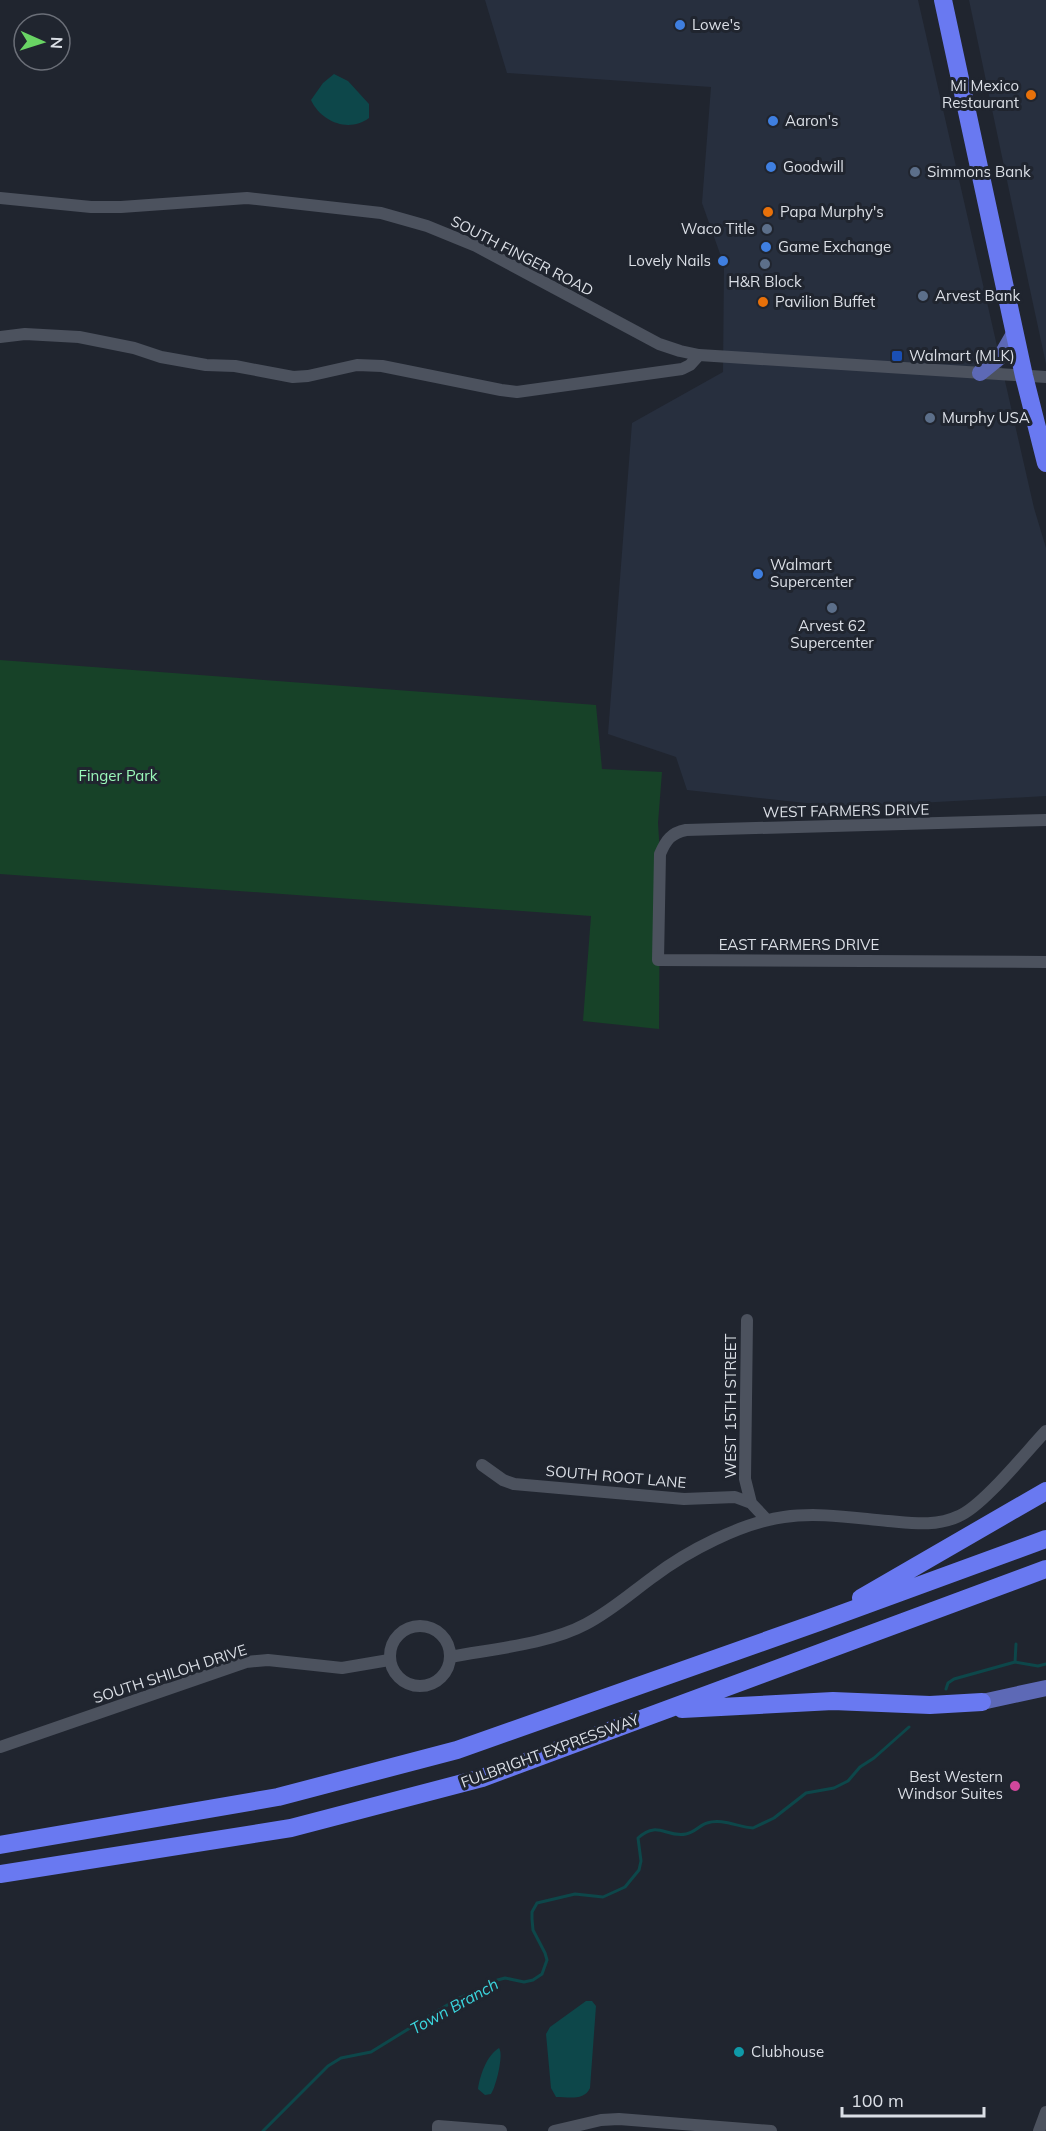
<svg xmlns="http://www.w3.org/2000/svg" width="1046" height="2131" viewBox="0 0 1046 2131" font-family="Mulish,sans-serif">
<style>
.built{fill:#272f3e}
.green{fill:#174228}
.water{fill:#0d474a}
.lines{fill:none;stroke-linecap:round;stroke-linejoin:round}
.stream{stroke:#0d474a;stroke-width:3}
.minor{stroke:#4c525e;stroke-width:12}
.major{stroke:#5d69b6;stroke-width:16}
.highway{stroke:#6979f1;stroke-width:18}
.shop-dot{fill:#3f7fe0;stroke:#20252f;stroke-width:2}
.food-dot{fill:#e8710a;stroke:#20252f;stroke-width:2}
.service-dot{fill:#5c6f8a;stroke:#20252f;stroke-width:2}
.transit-dot{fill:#1a4fb4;stroke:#20252f;stroke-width:2}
.hotel-dot{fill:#d1479c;stroke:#20252f;stroke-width:2}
.culture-dot{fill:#0f9aa8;stroke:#20252f;stroke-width:2}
.labels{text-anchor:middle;stroke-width:6;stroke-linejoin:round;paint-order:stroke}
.poi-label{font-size:15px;fill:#dbdfe6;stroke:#20252f;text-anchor:start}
.street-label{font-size:15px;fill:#dbdfe6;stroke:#20252f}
.park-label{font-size:15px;fill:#9af7b9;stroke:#20252f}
.water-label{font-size:16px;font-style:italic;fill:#3bd5dd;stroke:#20252f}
</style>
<rect width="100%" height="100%" fill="#20252f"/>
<path class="built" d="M485 0H918L1034 508 1046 548V796L882 805H824L687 790 676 757 608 734 632 423 723 372 724 265 702 203 711 87 507 73Z
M969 0H1046V364L1029 285Z"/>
<path class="green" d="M0 660 596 705 602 769 662 772 658 823 660 854 659 1029 583 1021 591 916 0 874Z"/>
<path class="water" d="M334 74 348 81 369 104V118C349 133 321 122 311 100L323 83Z
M586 2001H592L596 2006 590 2088C584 2101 569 2097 556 2097L551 2088 546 2034 550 2027Z
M499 2048C504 2054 496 2087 491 2094L485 2095 478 2089C480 2075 487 2055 499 2048Z"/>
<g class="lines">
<path class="stream" d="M1015 1662 1016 1644
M946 1689 948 1683 954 1679 1015 1662 1038 1666 1046 1664
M263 2131 328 2066 341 2058 371 2052 457 1999 480 1990 494 1981 505 1978 524 1982 533 1980 542 1974 547 1960 545 1953 533 1930 532 1919V1912L537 1903 575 1894 603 1897 625 1887 639 1870 641 1861 638 1838C658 1820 666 1838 686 1834 694 1833 700 1825 707 1823 722 1818 738 1827 753 1828L774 1818 806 1793 834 1788 848 1781 860 1767 874 1758 909 1727"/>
<path class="minor" d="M0 198 91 207H121L247 198 381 213 427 226 476 246 659 344 680 351 699 355 1046 377
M0 337 25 334 79 337 134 348 161 357 206 365 235 366 293 377 308 376 357 365 382 366 501 390 517 392 682 369 690 365 699 355
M1046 820 686 830C671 833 666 840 660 854L658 960 1046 962
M747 1320 745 1479 751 1503 767 1520
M482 1465 503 1480 514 1484 684 1499 735 1497 751 1503
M390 1656a30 30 0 1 1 60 0a30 30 0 1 1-60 0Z
M450 1657C492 1649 549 1644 586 1624 611 1611 631 1593 653 1577 687 1551 741 1523 784 1517 818 1512 854 1518 888 1521 912 1523 936 1527 959 1516 983 1506 1026 1452 1046 1431
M0 1747 246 1662 268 1660 342 1668 389 1660
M438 2131V2126L501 2131
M554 2131 601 2120 619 2119 771 2131
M1039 2131 1046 2112"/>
<path class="major" d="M980 373 1001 356 1015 332
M982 1702 1046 1688"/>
<path class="highway" d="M943 0 1024 376 1046 463
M861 1598 1046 1491
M682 1709 833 1701 930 1705 982 1702
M0 1845 278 1797 457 1750 819 1622 1046 1539
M0 1874 291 1828 482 1778 1046 1569"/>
</g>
<g class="shop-dot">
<circle cx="680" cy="25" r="6"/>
<circle cx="773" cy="121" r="6"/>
<circle cx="771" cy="167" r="6"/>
<circle cx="766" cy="247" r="6"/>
<circle cx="723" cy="261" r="6"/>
<circle cx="758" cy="574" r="6"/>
</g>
<g class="food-dot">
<circle cx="1031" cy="95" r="6"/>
<circle cx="768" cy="212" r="6"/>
<circle cx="763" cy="302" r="6"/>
</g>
<g class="service-dot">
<circle cx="915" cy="172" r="6"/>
<circle cx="767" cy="229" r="6"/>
<circle cx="765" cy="264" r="6"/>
<circle cx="923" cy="296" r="6"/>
<circle cx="930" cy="418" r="6"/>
<circle cx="832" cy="608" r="6"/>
</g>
<rect class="transit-dot" x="891" y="350" width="12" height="12" rx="3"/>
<circle class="hotel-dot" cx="1015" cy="1786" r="6"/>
<circle class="culture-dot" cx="739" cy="2052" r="6"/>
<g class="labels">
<g class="poi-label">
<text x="692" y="30">Lowe's</text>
<text x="1019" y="91" text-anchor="end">Mi Mexico<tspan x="1019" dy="17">Restaurant</tspan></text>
<text x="785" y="126">Aaron's</text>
<text x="783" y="172">Goodwill</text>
<text x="927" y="177">Simmons Bank</text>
<text x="780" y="217">Papa Murphy's</text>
<text x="755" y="234" text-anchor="end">Waco Title</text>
<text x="778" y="252">Game Exchange</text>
<text x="711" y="266" text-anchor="end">Lovely Nails</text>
<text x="765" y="287" text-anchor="middle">H&amp;R Block</text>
<text x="935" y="301">Arvest Bank</text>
<text x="775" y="307">Pavilion Buffet</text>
<text x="909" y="361">Walmart (MLK)</text>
<text x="942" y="423">Murphy USA</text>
<text x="770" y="570">Walmart<tspan x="770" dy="17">Supercenter</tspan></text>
<text x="832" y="631" text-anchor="middle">Arvest 62<tspan x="832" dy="17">Supercenter</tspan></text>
<text x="1003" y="1782" text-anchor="end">Best Western<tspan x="1003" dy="17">Windsor Suites</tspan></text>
<text x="751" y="2057">Clubhouse</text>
</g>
<g class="street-label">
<text transform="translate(522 256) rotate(27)" y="5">SOUTH FINGER ROAD</text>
<text transform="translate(846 811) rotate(-1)" y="5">WEST FARMERS DRIVE</text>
<text x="799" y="950">EAST FARMERS DRIVE</text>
<text transform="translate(731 1406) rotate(-90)" y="5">WEST 15TH STREET</text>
<text transform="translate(616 1477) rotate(5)" y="5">SOUTH ROOT LANE</text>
<text transform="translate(170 1674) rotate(-18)" y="5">SOUTH SHILOH DRIVE</text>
<text transform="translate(550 1751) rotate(-20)" y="5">FULBRIGHT EXPRESSWAY</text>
</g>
<g class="park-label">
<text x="118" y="781">Finger Park</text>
</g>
<g class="water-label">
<text transform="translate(454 2006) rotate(-29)" y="6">Town Branch</text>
</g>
</g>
<g transform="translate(42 42) rotate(93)"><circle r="28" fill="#20252f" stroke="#6b6f78" stroke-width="1.5"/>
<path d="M0-4.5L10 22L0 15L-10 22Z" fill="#69d464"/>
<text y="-9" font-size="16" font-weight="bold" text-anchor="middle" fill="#dbdfe6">N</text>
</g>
<path d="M842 2107v9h142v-9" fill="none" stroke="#dbdfe6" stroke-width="3"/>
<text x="851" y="2107" font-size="18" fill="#dbdfe6" stroke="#20252f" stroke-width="4.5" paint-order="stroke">100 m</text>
</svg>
